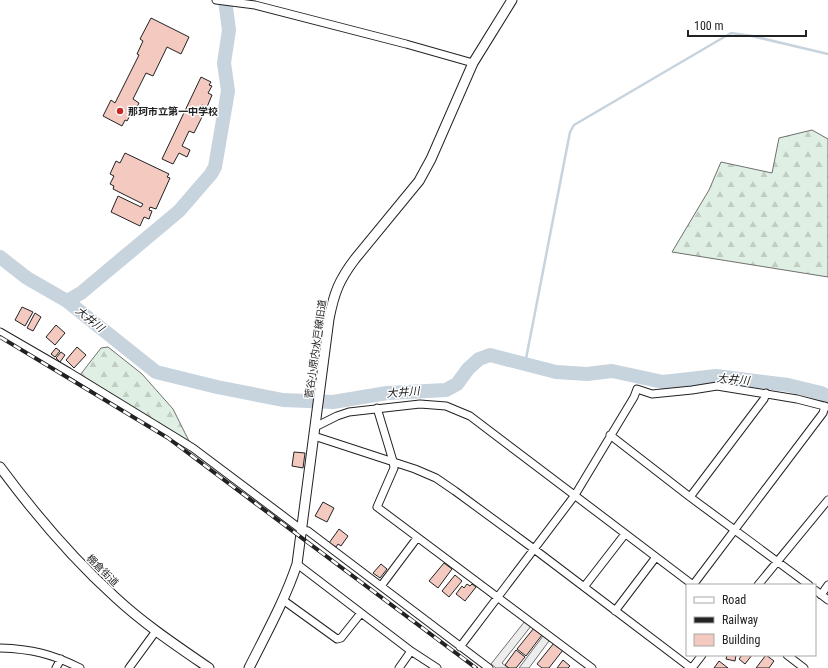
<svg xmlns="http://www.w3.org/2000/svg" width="828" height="668" viewBox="0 0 828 668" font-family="'Roboto Condensed','Noto Sans JP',sans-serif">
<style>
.forest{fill:url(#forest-firs);stroke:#6f6f6f}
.parking{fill:#ededed;stroke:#6f6f6f}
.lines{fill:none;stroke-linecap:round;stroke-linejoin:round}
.stream{stroke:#c7d3dd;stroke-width:2.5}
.river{stroke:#c7d3dd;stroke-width:14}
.building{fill:#f3c9c0;stroke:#222}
.minor-casing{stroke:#222;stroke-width:9}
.tertiary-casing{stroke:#222;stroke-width:11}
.minor{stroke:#fff;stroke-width:7}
.tertiary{stroke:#fff;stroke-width:9}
.rail-casing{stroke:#222;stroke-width:4}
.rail{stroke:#fff;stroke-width:2.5;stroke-dasharray:8;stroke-linecap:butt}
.poi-dot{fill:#c62828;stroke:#fff;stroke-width:1.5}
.labels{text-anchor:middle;stroke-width:3;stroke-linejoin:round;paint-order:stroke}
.poi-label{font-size:10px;font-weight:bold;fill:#222;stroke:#fff;text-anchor:start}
.street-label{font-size:10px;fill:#222;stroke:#fff}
.water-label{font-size:11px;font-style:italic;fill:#222;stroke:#fff}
</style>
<defs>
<pattern id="forest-firs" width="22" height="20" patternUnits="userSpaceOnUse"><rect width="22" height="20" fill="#e0efe3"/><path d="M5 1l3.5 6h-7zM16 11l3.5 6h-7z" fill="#c0cdc2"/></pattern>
</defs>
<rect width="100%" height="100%" fill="#fff"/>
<path class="forest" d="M812 130 828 139V277L672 252 709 190 721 162 772 173 779 138Z
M108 347 142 374 173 409 190 443 80 375 101 348Z"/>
<path class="parking" d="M525 621 531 626 502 663 508 668H496L491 664Z
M543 636 549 641 529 668H519Z"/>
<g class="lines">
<path class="stream" d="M525 364 570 132 574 125 731 33 752 36 828 54"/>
<path class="river" d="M0 257 27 278 67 301 156 372 217 387 283 400 333 402 387 393 446 390 457 384 468 369 479 359 490 355 556 372 587 374 612 371 663 382 716 376 788 385 821 393 828 396
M67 301 81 293 179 211 211 174 215 167 228 91 224 63 229 30 225 0"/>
</g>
<path class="building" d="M151 18 189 37 181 54 167 47 153 76 146 73 133 99 139 103 134 113 132 112 127 121 125 120 122 126 103 116 111 100 115 103 139 55 137 54 143 41 140 39Z
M201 77 211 82 209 85 212 86 208 93 212 95 207 107 202 105 200 110 204 113 194 133 189 131 182 146 190 150 187 157 179 153 173 164 162 159Z
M125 153 169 174 167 177 170 178 156 209 150 207 149 210 152 211 149 219 144 217 140 226 111 212 118 196 141 207 143 204 113 189 114 186 110 184 114 176 110 174 116 161 120 163Z
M22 307 33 312 25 326 15 320Z
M35 313 41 317 33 331 27 328Z
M56 325 65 333 55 345 46 337Z
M77 347 86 355 74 368 66 360Z
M56 348 60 351 55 357 51 354Z
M61 352 65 355 60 362 56 358Z
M294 452 305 453 303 468 292 466Z
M323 502 334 508 327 522 315 516Z
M339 529 348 536 341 546 338 544 336 547 329 543Z
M444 563 452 569 438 588 429 581Z
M381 564 387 569 380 578 373 573Z
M455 575 462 581 449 597 442 591Z
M467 584 470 586 472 584 476 587 465 601 456 594 462 586 464 588Z
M534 628 542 635 526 656 517 649Z
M554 643 563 650 549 668H542L537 664Z
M516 650 525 657 516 668H509L505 665Z
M725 655H736L735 661 726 659 727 655Z
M742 655H752L745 664 739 659Z
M766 655 774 661 769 668H756Z
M563 660 570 666 568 668H557Z
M719 661 728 668H714Z"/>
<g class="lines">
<g class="minor-casing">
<path id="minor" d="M216 0 255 5 406 44 473 63
M0 332 69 372 193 448 302 530 308 531 489 668
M377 408 393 461 394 468 377 507 592 668
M315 427 337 416 349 412 420 404 446 406 470 416 693 585
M610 435 690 497 809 585
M314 436 415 469 436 478 455 491 534 549 691 668
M690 497 764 399 766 393
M297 564 411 651 437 668
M693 585 823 413 825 406
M758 585 828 500
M381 586 417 538
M584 587 625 534
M815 590 828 600
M821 595 828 585
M283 600 337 639 341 638 361 613
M615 611 656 557
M460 647 575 495 634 397 637 389 652 394 692 390 717 386 797 399 828 407
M0 648C32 649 52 654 80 668
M787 655 804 668
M56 668 61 659
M129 668 156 631
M399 668 411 651
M692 668 702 655"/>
</g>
<g class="tertiary-casing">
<path id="tertiary" d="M0 467C34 513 72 558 115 597 144 624 177 646 209 668
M249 668C266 634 285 600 297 564L329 319C334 293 339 280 355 259L419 181 431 159 473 63 512 0"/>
</g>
<use href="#minor" class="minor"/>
<use href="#tertiary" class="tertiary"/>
<g class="rail-casing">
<path id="rail" d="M0 337 168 438 476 668"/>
</g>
<use href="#rail" class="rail"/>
</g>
<circle class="poi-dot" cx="120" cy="111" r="4"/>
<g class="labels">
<g class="poi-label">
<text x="128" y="115">那珂市立第一中学校</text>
</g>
<g class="street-label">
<text transform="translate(315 349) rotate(-82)" y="4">菅谷小原内水戸線旧道</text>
<text transform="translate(103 570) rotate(45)" y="4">棚倉街道</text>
</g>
<g class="water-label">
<text transform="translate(90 319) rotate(39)" y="4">大井川</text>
<text transform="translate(733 379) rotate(5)" y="4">大井川</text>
<text transform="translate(403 392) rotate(-4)" y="4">大井川</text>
</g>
</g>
<rect x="686" y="584" width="130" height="72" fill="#ffffff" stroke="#a7a7a7"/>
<rect x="694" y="597" width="20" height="6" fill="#ffffff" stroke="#a7a7a7"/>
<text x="722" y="604" font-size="12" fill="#222222">Road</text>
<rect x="694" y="617" width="20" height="6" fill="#222222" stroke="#a7a7a7"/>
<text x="722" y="624" font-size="12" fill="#222222">Railway</text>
<rect x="694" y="634" width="20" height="12" fill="#f3c9c0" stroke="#a7a7a7"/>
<text x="722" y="644" font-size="12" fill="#222222">Building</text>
<path d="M688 30v6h118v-6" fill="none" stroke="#222222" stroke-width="2"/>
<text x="694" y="30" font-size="12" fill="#222222" stroke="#ffffff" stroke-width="3" paint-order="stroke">100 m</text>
</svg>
